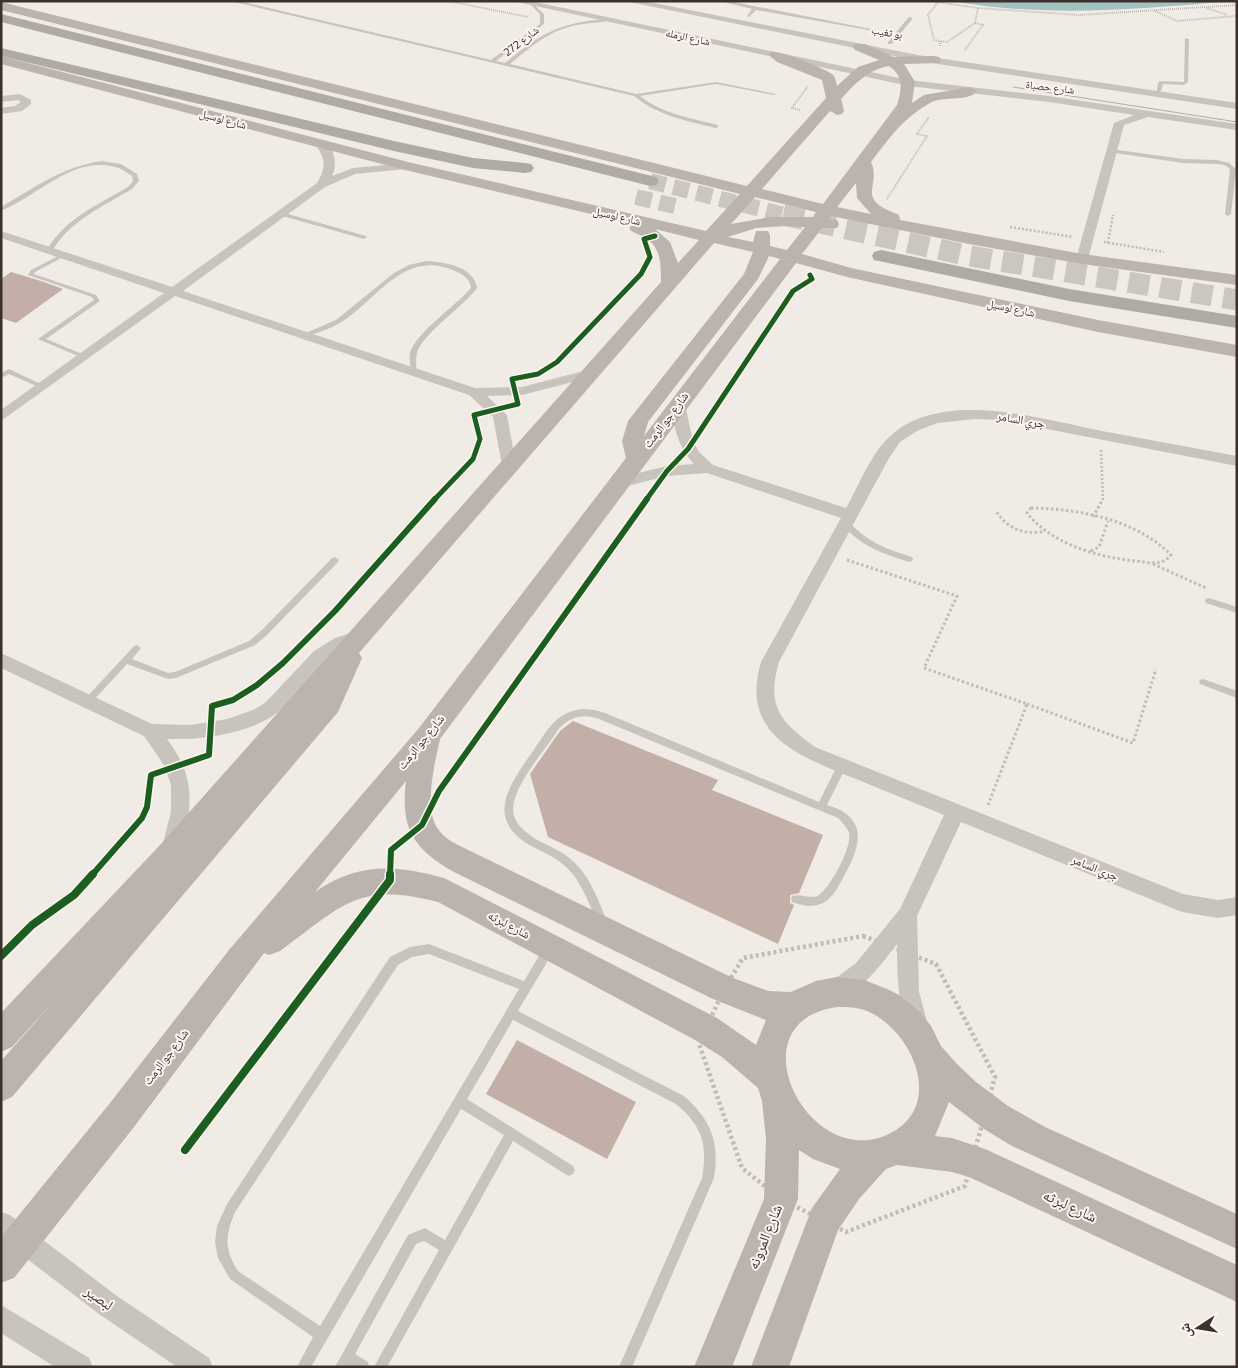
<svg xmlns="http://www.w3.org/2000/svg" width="1238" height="1368" viewBox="0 0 1238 1368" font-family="Commissioner,'Noto Naskh Arabic',sans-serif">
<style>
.water{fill:#a1c2c1}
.building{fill:#c3afa7}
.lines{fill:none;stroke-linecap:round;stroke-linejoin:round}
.highway-tunnel-far1{stroke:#ccc6c0;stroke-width:16;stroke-dasharray:16 8;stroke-linecap:butt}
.highway-tunnel{stroke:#ccc6c0;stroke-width:21;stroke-dasharray:21 11;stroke-linecap:butt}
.path-far3{stroke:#c2bbb6;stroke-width:2;stroke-dasharray:1 1;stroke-linecap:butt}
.path-far2{stroke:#c2bbb6;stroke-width:2.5;stroke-dasharray:2 2;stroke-linecap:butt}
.path-far1{stroke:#c2bbb6;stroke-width:3;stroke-dasharray:2.5 2.5;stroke-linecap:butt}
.path{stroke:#c2bbb6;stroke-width:4.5;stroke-dasharray:3 3;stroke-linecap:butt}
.lane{fill:#c9c3be;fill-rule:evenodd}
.street{fill:#c9c3be;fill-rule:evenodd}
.secondary{fill:#bab3ae;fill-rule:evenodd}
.highway{fill:#afaaa4;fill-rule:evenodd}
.tram{stroke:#b1aca8;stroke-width:1}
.cycleway-far2-casing{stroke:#fbf5ee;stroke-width:8}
.cycleway-far1-casing{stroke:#fbf5ee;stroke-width:9}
.cycleway-casing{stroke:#fbf5ee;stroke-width:11}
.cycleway-far2{stroke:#1b5e20;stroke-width:5}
.cycleway-far1{stroke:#1b5e20;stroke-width:6}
.cycleway{stroke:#1b5e20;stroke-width:8}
.labels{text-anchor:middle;stroke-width:4;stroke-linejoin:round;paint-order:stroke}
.far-street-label{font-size:11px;fill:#3b302b;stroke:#fbf5ee}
.street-label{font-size:12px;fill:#3b302b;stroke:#fbf5ee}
.near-street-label{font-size:15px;fill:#3b302b;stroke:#fbf5ee}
</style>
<rect width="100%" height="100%" fill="#f0ebe5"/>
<path class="water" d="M952 1H1234C1140 9 1046 18 952 1Z"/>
<path class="building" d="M11 272 41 281 63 289 16 323 1 318V279Z
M573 721 718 780 712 790 823 835 799 893 790 895V903L794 905 778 944 548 837 530 774 560 731Z
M517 1040 636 1102 607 1159 486 1094Z"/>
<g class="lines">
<path class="highway-tunnel-far1" d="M650 181 788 216
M636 197 679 207"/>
<path class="highway-tunnel" d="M783 215 970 256 1237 300"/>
<path class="path-far3" d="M448 1 528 17
M931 1 978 8 1079 15 1237 5
M938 2 928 15 934 40 940 41
M1207 8 1227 15
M1155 11 1177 21 1237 16
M940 46V41L947 42 975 23 978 8
M965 50 983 25 975 23
M800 110 792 108 808 86
M887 199 927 136 917 134 929 117
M1113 216V214"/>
<path class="path-far2" d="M1010 227 1073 237
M1104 242 1164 252
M1108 243 1113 215
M1101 450 1103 500"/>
<path class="path-far1" d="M1031 508C1080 509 1135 519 1171 555 1161 567 1149 562 1135 561 1097 557 1052 544 1027 513Z
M997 512C1007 529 1027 536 1045 531
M1093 517 1103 499
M1091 551 1099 547 1108 521
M847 560 957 596 924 668 1027 704 988 805
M1153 564 1206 588
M1027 704 1133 743 1156 669"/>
<path class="path" d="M863 936 936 964 995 1077 965 1186 846 1232 781 1199 742 1168 699 1044 724 989 743 958Z"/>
<path class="lane" d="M230 1H239L491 60 540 24V14L531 5 533 4 544 14V24L496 61 505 63C542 33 558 23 606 19L608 21C597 23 587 23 577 25 550 30 530 47 510 64L636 94 716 82 776 94 774 95 716 84 640 96C663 114 690 118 718 125V127L716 128C687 121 658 116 634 96Z
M720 1H729L876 30 874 31 756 10 749 17 747 16 752 9Z
M909 17 913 18 892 44H888V42Z
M1185 38 1189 39 1188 82 1184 85 1163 84 1160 94 1156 95 1158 83 1160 81 1184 82Z
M1111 149 1183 159 1217 160 1229 163 1236 169 1231 214 1228 216 1225 214 1230 169 1225 165 1217 164 1183 163 1109 152 1108 151Z
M102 161 121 164 137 174 139 181 132 189C103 206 70 221 52 251L47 250C64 219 99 204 128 187L133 181 132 176C127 173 121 168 115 167 72 156 38 196 1 211V207C36 187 61 167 102 161Z
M281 212 366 236 367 237 364 239 279 215V213Z
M62 254 67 255 35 272 34 274 96 295 100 301 46 339 87 356 88 357 85 359 38 339 94 300 92 297 28 275 31 270Z
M426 261C444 262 474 266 477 288 463 307 422 334 417 353 415 360 417 367 416 372H412C410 367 409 359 410 353 417 331 455 307 471 288 470 278 462 274 453 270 404 250 379 297 343 321 331 329 317 333 304 337L301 335 336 320 394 273 409 265Z
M9 369 45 386 46 387 45 388H41L9 374 1 378V373Z
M845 520 848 521C869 543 884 548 912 557L913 559 912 561 909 562C881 553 863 547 842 525L841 523Z
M335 557 339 560 338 562 267 635 255 645 176 678 168 679 127 664 91 703H85L84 701 85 699 134 646 137 645 141 648 132 659 168 673 175 672 249 641 261 631 332 558Z
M1209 598 1237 607V613L1206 603 1205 601 1206 599Z
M1203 679 1237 691V698L1200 684 1199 682 1200 680Z
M583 709 595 710 605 713 819 802 839 762 842 761 845 762 847 765 827 805C833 807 840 809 845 813 868 829 855 856 844 876 839 885 833 898 823 903 812 908 803 906 792 902L791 899 792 896C801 893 810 900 819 895 831 886 852 848 849 833 847 827 842 822 838 818L599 719C580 712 564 719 554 736 542 754 507 793 514 816 517 826 526 832 534 838 548 846 565 852 576 864 591 879 599 902 607 921L606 924 602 926 598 924C590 907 583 885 570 871 559 858 542 852 528 844 484 817 511 783 533 751 547 731 555 712 583 709Z
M429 944 524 981 545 946 549 944 553 946 554 949 553 952 518 1011 684 1096C711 1120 720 1142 714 1178L632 1367H619L702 1178C708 1144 702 1126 676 1104L513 1020 467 1099 573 1166 575 1170 573 1174 569 1176 565 1174 513 1141 387 1367H374L439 1250 424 1241 416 1244 355 1354 368 1362 369 1367H351L349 1365 348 1367H335L408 1235 425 1228 445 1240 504 1135 461 1109 311 1367H297L313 1337 230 1279 218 1258 215 1242 217 1226 227 1204 390 957 410 947ZM429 954 519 989 320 1326 238 1271C224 1249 225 1236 235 1212L398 965 412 957Z"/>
<path class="street" d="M512 1H530L909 80 1049 96 1237 124V130L1148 117 1124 125 1088 259 1082 263 1076 259 1114 123 1134 115 1049 102 909 86Z
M625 1H644L918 55 1237 103V109L918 61Z
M20 94 31 100V104L22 111 1 114V108L15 106 21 102 18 100 1 102V96Z
M320 141C335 145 338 164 332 176L353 168 406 163 411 166 406 169 355 174 325 187 183 291 475 388 522 387 591 369 596 370 598 373 596 376 522 395 487 396 507 415 516 465 514 468 509 470 502 465 493 417 469 395 175 296 1 421V410L164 293 1 238V231L172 287 317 183C327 167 325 158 315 144Z
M678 401 685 405 693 441 699 452 713 465 846 508C860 484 872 449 895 432 948 390 1042 419 1102 431 1147 439 1192 448 1237 456V466L1000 420 975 419 937 423 917 431 900 442 889 458 779 662C766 706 780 722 815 747L1183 894 1218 900 1237 897V915L1218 918 1182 912 961 822 917 916 919 992 929 1029 926 1037 918 1040 910 1037C898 1006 897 977 897 944 880 966 862 991 836 1001L828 998 825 991 828 984 856 963 900 909 944 815C915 803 885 791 856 779 801 757 739 736 761 662L841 518 707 473 667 476 619 488 614 487 612 483 614 479 667 466 694 464C678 447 674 428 671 405Z
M360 630 366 631 368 636 366 641C352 646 336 651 325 662 308 677 296 698 278 712 250 734 201 740 167 739 195 776 193 803 182 847L179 853 172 856 165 853 162 847 171 812V785L164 765 144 736 1 668V653L152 724 191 725 227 719 253 710 266 702 314 651 335 638Z
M1 1212 10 1215 117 1296 209 1358 213 1367H177L99 1314 1 1239Z
M1 1305 89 1358 93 1367H55L1 1333Z"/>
<path class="secondary" d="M1 2 747 186 826 98 822 80 777 62 769 55 771 52C778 50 827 69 833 75 836 78 836 83 837 86L858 67 879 60 855 50 853 47 855 44H865L894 57 934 56 939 57 941 60 939 63 904 64 915 82 912 103 924 95 970 87 977 91C969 102 944 96 932 102 904 117 890 137 871 162 882 187 853 198 899 215L900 220 1082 254 1237 275V285L1082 264 969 244 831 216 829 219 837 220 839 224 837 228H822L802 254 851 268 1098 320 1237 345V357L1098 332 847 277 796 263 440 739C435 762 423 809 438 829 443 837 452 842 460 846L733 978 768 991 791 992 816 981 837 977 864 980 887 989 899 995 920 1012 931 1026 941 1046 957 1064 976 1082 1008 1106 1045 1127 1237 1214V1249L1012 1146 984 1129 949 1102 935 1136 952 1138 985 1149 1237 1265V1302L969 1177 952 1172 897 1165 886 1169 859 1199 838 1230 789 1367H751L812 1208 840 1169 813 1159 799 1150 798 1199 732 1367H694L764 1199 766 1139 762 1101 758 1088 722 1057 695 1040 438 902C357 881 342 906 280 951L269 955 264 953 134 1127 14 1278 1 1283V1237L110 1103 229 950 419 728 626 458 622 441 628 421 744 274 753 252 714 243 359 653 362 658 338 712 12 1097 1 1102V1061L54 1001 12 1047 1 1052V1013L161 844 661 282C661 263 661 245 642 236 637 233 632 233 629 228L633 224 401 169 1 64V56L408 162 706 231 740 194 1 10ZM889 66C904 76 902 90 897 105L823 204 762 189 830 111 837 115 842 114 844 111 841 99C855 84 867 70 889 66ZM856 183 857 198 871 214 837 207ZM755 197 816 212 813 217H771L731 224ZM786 226 805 227 787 250 770 246V235L768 231H756L753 242 728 237 756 228ZM655 229 699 240 678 263 670 242ZM769 256 780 259 644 436 648 422 758 279ZM406 781C400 829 414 849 454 872L713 999 766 1020 756 1045 717 1018 444 878C395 865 359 862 315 892ZM837 1007C847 1007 857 1007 867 1011 909 1028 944 1099 896 1130 813 1182 729 1022 837 1007Z"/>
<path class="highway" d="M1 14 656 177 659 181 656 185 650 186 1 22Z
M1 48 394 141 473 158 525 163 531 164 534 168 531 172 525 173 473 168 394 151 1 56Z
M881 250 1069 289 1237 316V328L1069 301 874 260 872 256 874 252Z"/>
<path class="tram" d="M1013 87 1237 122"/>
<g class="cycleway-far2-casing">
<path id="cycleway-far2" d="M434 500 473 459 480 439 474 415 518 404 512 379 538 374 557 362 641 274 650 257 644 239 655 236
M646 500 667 471 688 449 793 291 812 279 810 275"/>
</g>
<g class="cycleway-far1-casing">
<path id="cycleway-far1" d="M92 875 142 818 147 807 151 775 209 755 212 706 233 700 257 685 283 663 335 611 435 499
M390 875 391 850 422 825 439 791 647 499"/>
</g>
<g class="cycleway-casing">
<path id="cycleway" d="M1 956 32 925 74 895 93 874
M185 1150 390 880V874"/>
</g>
<use href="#cycleway-far2" class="cycleway-far2"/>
<use href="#cycleway-far1" class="cycleway-far1"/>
<use href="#cycleway" class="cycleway"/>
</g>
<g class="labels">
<g class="far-street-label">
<text transform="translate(887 32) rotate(11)" y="4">بو ثغيب</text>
<text transform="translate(688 37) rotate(12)" y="4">شارع الرمله</text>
<text transform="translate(521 41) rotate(-38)" y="4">شارع 272</text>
<text transform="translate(1050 87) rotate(7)" y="4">شارع حصباة</text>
<text transform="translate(223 119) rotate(15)" y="4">شارع لوسيل</text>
<text transform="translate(617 216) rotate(13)" y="4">شارع لوسيل</text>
<text transform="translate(1011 308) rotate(12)" y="4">شارع لوسيل</text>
</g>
<g class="street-label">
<text transform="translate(666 420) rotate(-53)" y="4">شارع جو الرمث</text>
<text transform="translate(1021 420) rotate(10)" y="4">جري السامر</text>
<text transform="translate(421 742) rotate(-51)" y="4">شارع جو الرمث</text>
<text transform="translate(1095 868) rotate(22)" y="4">جري السامر</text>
<text transform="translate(509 925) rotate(28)" y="4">شارع لبرثه</text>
<text transform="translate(166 1057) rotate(-53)" y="4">شارع جو الرمث</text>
</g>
<g class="near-street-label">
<text transform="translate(1070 1206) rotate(25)" y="5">شارع لبرثه</text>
<text transform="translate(765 1237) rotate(-68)" y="5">شارع المرونه</text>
<text transform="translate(99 1298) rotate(35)" y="5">لبصير</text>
</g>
</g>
<rect width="1238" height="1368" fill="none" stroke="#3b302b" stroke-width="5"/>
<g transform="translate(1198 1328) rotate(258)" stroke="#fbf5ee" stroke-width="4" paint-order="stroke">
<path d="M0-4L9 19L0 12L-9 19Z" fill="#3b302b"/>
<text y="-8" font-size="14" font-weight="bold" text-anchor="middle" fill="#3b302b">ش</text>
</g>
</svg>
